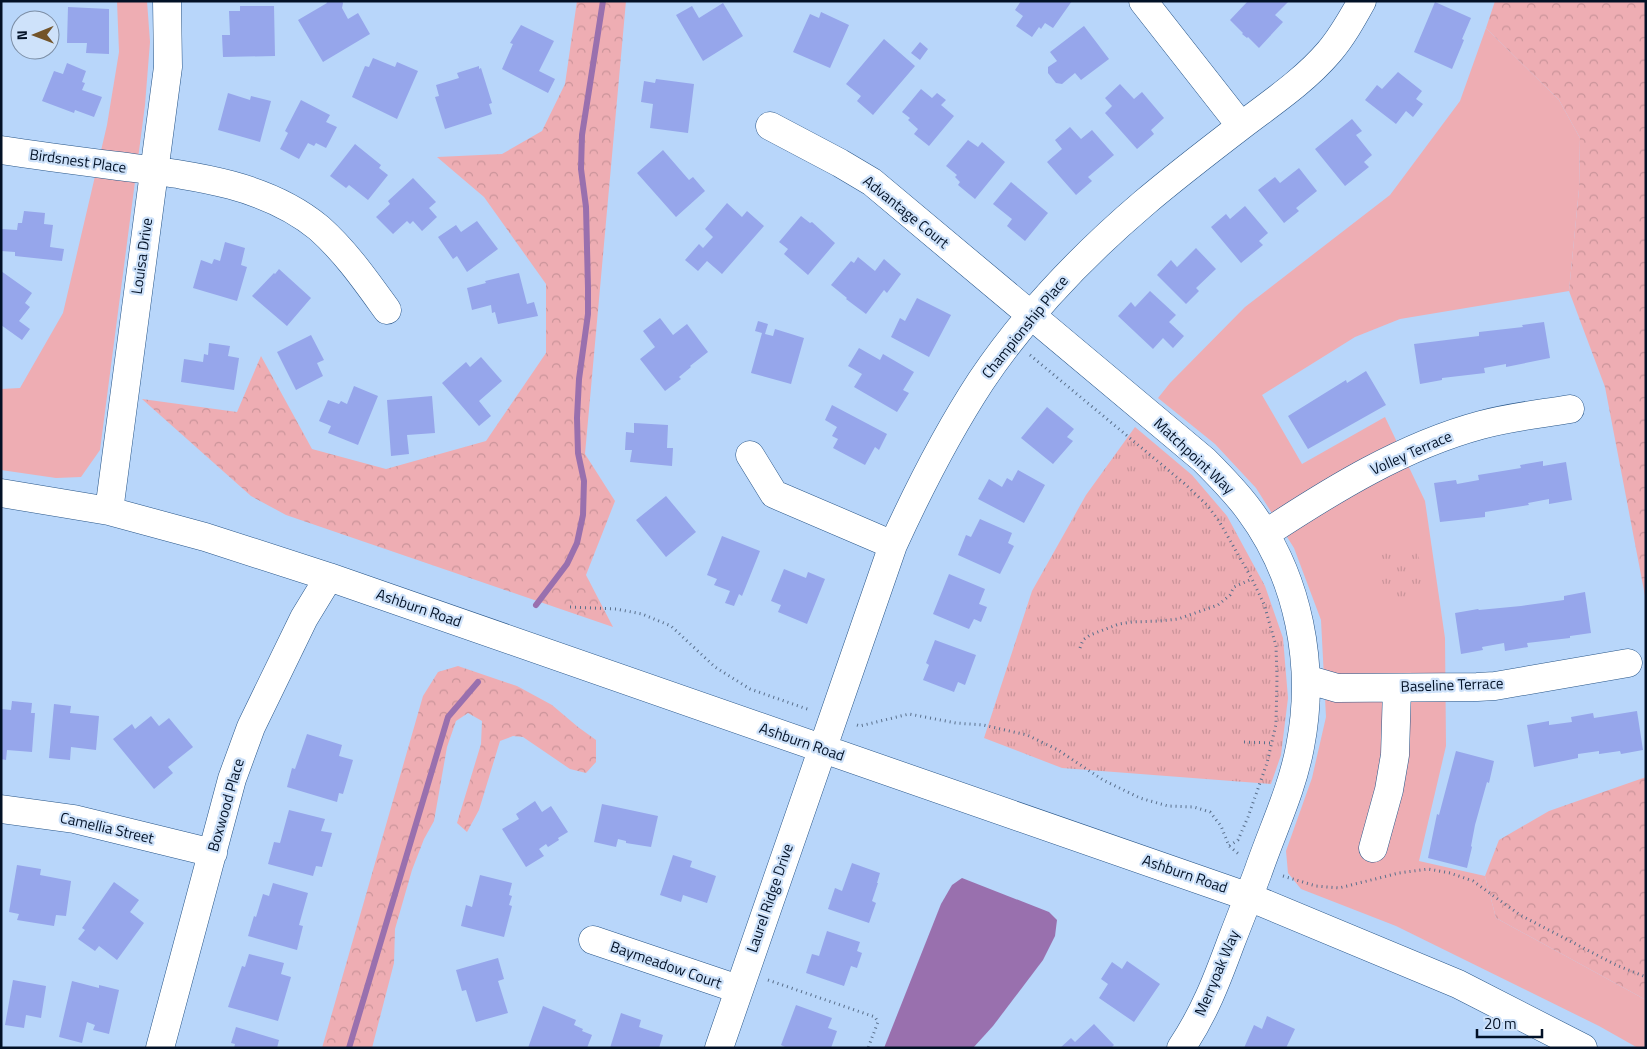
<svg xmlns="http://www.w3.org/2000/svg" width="1647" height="1049" viewBox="0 0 1647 1049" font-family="'Titillium Web',sans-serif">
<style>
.grass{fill:#eeadb3}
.forest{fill:url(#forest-crowns)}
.park{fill:url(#park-tufts)}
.water{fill:#9970ae}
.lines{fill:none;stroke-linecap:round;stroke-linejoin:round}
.stream{stroke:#9970ae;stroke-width:6}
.building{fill:#96a6eb}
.minor-casing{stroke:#275588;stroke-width:29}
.path{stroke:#596f8b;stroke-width:3;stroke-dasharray:1 4;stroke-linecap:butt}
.minor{stroke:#fff;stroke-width:28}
.labels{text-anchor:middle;stroke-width:4.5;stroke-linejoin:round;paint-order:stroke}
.street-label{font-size:15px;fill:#021126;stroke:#cee2fa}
</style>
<defs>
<pattern id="forest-crowns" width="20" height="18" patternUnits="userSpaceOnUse" patternTransform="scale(1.25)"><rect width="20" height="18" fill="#eeadb3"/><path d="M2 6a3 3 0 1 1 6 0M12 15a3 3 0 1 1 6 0" fill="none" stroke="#ca949a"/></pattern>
<pattern id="park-tufts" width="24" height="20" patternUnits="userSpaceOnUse" patternTransform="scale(1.25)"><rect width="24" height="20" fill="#eeadb3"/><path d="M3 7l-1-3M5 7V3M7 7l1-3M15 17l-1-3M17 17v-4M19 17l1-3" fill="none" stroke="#ca949a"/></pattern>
</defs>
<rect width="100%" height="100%" fill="#b8d6fa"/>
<path class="grass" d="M117 1H147L150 42 145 105 100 450 81 477 56 478 1 470V389L20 388 63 313 107 125 119 52Z
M1486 28 1559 100 1580 138 1579 189 1569 291 1400 319 1355 337 1262 395 1302 464 1385 417 1425 501 1445 638 1446 746 1419 861 1485 876 1496 918 1646 1000V1048H1638L1599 1026 1396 926 1301 889 1288 873 1286 851 1312 778 1326 717 1321 620 1294 548 1256 488 1215 444 1158 398 1170 383 1245 307 1390 195 1460 101Z"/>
<path class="forest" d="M577 1H626L585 454 615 501 586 575 613 627 286 515 251 496 142 399 237 412 261 356 312 449 386 469 486 441 546 353V284L484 197 437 157 502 154 542 131 565 84Z
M1495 1H1646V601L1605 387 1569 291 1579 189 1580 138 1559 100 1486 28Z
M458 666 517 686 552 705 578 727 596 740V762L586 773 570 769 523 737 513 736 500 741 479 810 467 832 457 823 481 744 482 721 468 713 456 721 447 747 434 821 424 839 412 870 395 929 394 963 372 1048H322L423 696 438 672Z
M1646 777V1000L1496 918 1485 876 1499 840 1549 811Z"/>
<path class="park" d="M1135 427 1192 475 1227 516 1265 586 1283 638 1288 698 1281 755 1271 784 1062 768 984 738 1032 591 1086 495Z
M1417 545 1425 596 1385 602 1378 551Z"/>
<path class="water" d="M962 878 1049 912 1057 920 1055 936 1043 960 993 1026 973 1048H884L941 904 952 885Z"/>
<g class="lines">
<path class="stream" d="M536 605 567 564 577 543 583 515 584 481 578 453 577 418 579 379 588 314V288L586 207 581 169 582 135 603 1
M349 1048 448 717 478 682"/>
</g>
<path class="building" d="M326 1H342L343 3 342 8 348 19 358 13 370 34 323 62 298 20 327 3Z
M1021 1H1072L1053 28 1045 23 1041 29 1039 27 1032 37 1016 26 1023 16 1015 10Z
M1248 1H1289L1275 15 1283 22 1259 48 1248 37 1247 38 1242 34 1243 33 1230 20Z
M1435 2 1471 18 1462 39 1464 40 1452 69 1414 52Z
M723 3 743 36 703 61 676 15 692 6 699 18Z
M240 6H274L275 56 223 57 222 35H230L229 11H240Z
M68 7 109 9V54L86 53 87 43H67Z
M821 12 849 25 830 68 793 52 810 14 819 18Z
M521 25 554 41 539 71 555 79 548 93 502 69 513 44 510 43Z
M1084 26 1109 59 1081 80 1075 73 1062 84 1056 83 1048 73V67L1057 61 1050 52Z
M884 39 915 66 873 115 857 101 861 96 846 84Z
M920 42 928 49 920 60 911 53Z
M373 58 395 67 397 62 418 71 397 119 352 97 365 66 369 67Z
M67 63 86 71 82 82 85 83 82 90 102 97 94 117 75 110 74 113 42 101 54 71 63 74Z
M479 66V69L481 68 492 103 489 104 492 114 445 129 435 97 439 96 436 85 459 78 457 73Z
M1398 72 1422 91 1416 99 1423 104 1413 117 1406 111 1396 124 1365 100 1377 85 1382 89Z
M656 79 694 84 688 133 650 128 653 104 641 102 644 81 655 83Z
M1120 84 1134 99 1142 92 1164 118 1151 130 1154 134 1137 149 1105 113 1112 106 1105 98Z
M921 89 932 98 937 93 946 100 941 105 954 116 929 146 914 134 918 129 908 120 910 118 902 112Z
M228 93 250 100 251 96 271 101 260 142 218 130Z
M301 100 330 115 326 122 337 127 326 148 316 143 314 146 308 143 299 159 280 149 288 133 285 131Z
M1352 119 1362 131 1356 135 1372 155 1364 162 1369 167 1345 186 1315 149Z
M1070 127 1081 139 1092 130 1114 155 1088 177 1092 181 1076 195 1047 162 1062 149 1055 140Z
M968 140 978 147 982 142 1005 162 975 199 958 185 960 182 955 177 957 175 946 166Z
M355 144 381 165 379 168 388 175 368 200 349 185 346 188 330 176Z
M663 150 689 180 693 177 705 191 676 217 637 173Z
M1299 168 1317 191 1296 208 1299 211 1284 223 1258 190 1275 177 1280 183Z
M413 178 436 202 429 208 437 217 422 231 413 221 410 224 407 221 393 234 376 217 390 204 388 201Z
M1011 182 1048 213 1025 241 1007 226 1012 219 993 204Z
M727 203 742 217 747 211 764 226 722 274 707 261 698 271 685 260 699 244 703 248 713 237 705 229Z
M1245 206 1268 233 1259 241 1263 245 1241 263 1211 227 1226 214 1230 219Z
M24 211 45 213 44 224 53 225 50 247 64 249 62 261 15 256V252L1 251V229L17 230 18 223H22Z
M801 216 810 223 812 222 835 243 808 275 784 254 788 249 779 242Z
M477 221 498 249 467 272 457 256 453 259 438 237 456 225 461 232Z
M225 242 245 248 241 265 247 267 237 301 193 288 201 260 212 264 214 259 220 261Z
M1196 248 1216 269 1196 288 1199 291 1186 304 1157 275 1171 260 1177 267Z
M858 257 875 271 884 259 901 274 887 293 884 290 866 314 846 299 847 298 831 285 851 261 854 263Z
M279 269 311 298 287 326 252 296 274 273 275 274Z
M1 271 32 293 25 303 30 307 19 321 30 329 22 340 1 325Z
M519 273 527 304 534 302 538 316 498 324 495 312 492 313 491 305 472 310 467 288 486 283 485 281Z
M1150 291 1176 315 1169 322 1184 336 1173 348 1163 338 1153 349 1118 316 1131 302 1135 307Z
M917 298 951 315 929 357 891 337 900 318 905 321Z
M660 318 673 335 687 324 708 352 690 366 691 367 679 377 681 379 665 391 640 359 655 347 643 331Z
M758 321 768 324 765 334 773 336 775 329 804 338 791 384 751 373 762 333 755 331Z
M1544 322 1550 358 1506 367V364L1484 368 1485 373 1442 378V380L1420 384 1414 344 1479 336V332L1523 327 1522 325Z
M311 335 324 360 317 363 323 376 296 390 277 352Z
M209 343 230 346 228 356 239 358 234 390 181 382 184 359 203 362 204 354 208 355Z
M859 348 880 360 883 354 914 372 903 390 909 393 897 412 854 387 862 374 848 366Z
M481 357 502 381 479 401 491 416 479 426 442 383 466 362 470 367Z
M1366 371 1386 405 1308 449 1288 416 1346 380 1347 383Z
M354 386 378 396 358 445 328 433 331 426 319 421 328 400 339 404 341 401 347 404Z
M432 396 435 433 407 435 409 454 391 456 387 400Z
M832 405 887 434 879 450 875 447 865 465 833 448 838 439 832 436 837 427 825 420Z
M1047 407 1074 429 1067 437 1073 441 1053 464 1021 438Z
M634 423 668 425 667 448H673L672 466 630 462 632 450H625L626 432 634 433Z
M1543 461V466L1566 462 1572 500 1549 504V499L1528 503 1529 505 1485 512V517L1440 522 1434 483 1456 480 1457 484 1479 480 1478 475 1521 468 1520 465Z
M1018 470 1045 485 1024 523 978 499 989 479 1002 487 1007 478 1012 481Z
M666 496 696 532 666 557 636 520Z
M980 519 1012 533 1008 543 1014 546 1000 574 958 555 966 535 971 537Z
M722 536 760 551 742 596 739 594 734 606 725 603 730 591 714 585 717 579 707 575Z
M784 569 806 578 808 572 825 579 807 624 778 612 781 605 771 601Z
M949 574 985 589 979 604 987 607 981 622 974 619 969 629 933 614Z
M1585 592 1591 633 1570 636V638L1527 643 1528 647 1505 651 1504 643 1482 647 1483 650 1461 654 1455 613 1478 609 1479 610 1521 606 1564 600V596Z
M935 640 976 655 965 685 958 682 954 692 923 680 929 665 926 663Z
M12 701 32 703 31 713H35L32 752 7 750 6 760 1 759V709L11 710Z
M54 704 71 706 70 713 99 716 96 750 71 747 70 760 49 758Z
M1637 711 1643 750 1621 754 1620 751 1599 754V751L1578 754V758L1534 767 1527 725 1549 721V725L1572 722 1571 717 1593 713 1594 718Z
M151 716 159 726 169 718 193 747 168 767 173 773 154 789 113 739 132 724 135 729Z
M307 734 342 745 339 756 353 760 343 794 339 793 337 802 287 787 292 768 295 769Z
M1456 751 1494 761 1489 783 1487 782 1475 825 1471 846 1472 847 1467 868 1428 858 1437 814 1439 815Z
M535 801 542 812 551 806 568 832 558 838 559 840 548 847 546 844 539 849 544 856 526 867 502 829 519 819 516 814Z
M602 804 658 816 651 847 626 843V841L618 839 616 847 594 842Z
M289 810 325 819 321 831 332 833 322 867 316 866 313 876 268 864 274 842 280 843Z
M673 855 692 861 690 867 716 876 707 903 683 895 681 902 660 895Z
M852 863 880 873 877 883H878L872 901 876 903 869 923 828 909 835 888 842 891Z
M17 865 41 869 40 875 71 881 66 916 56 915 54 926 17 920 19 914 9 912Z
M480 875 512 883 509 895 512 896 509 905 512 906 504 937 461 926 466 905 472 907Z
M114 882 139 900 130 912 144 923 117 960 99 946 95 951 78 939 85 930 82 928Z
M273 883 308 893 299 925 303 926 297 950 248 936 254 916 256 917 263 894 269 896Z
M827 931 860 942 857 951 862 953 857 968 851 966 844 986 806 973 812 954 819 956Z
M249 954 284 963 281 974 291 977 278 1021 228 1007 242 966 245 967Z
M498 958 504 979 498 981 508 1013 476 1022 466 990 462 991 456 970Z
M1127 961 1160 984 1134 1022 1099 998 1108 984 1101 979 1112 962 1122 969Z
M13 980 46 986 41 1018 26 1015 24 1028 5 1025Z
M72 981 99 988V985L119 990 109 1034 93 1030 95 1025 87 1022 82 1043 59 1037Z
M796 1005 832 1018 828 1028 837 1031 831 1048H787L781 1045Z
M543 1006 576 1020 574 1025 583 1029 582 1031 592 1035 587 1048H528Z
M621 1013 641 1020 639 1027 663 1035 659 1048H610Z
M1267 1016 1295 1029 1286 1048H1244L1254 1025 1262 1029Z
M1094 1024 1114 1045 1111 1048H1060L1071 1038 1075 1042Z
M236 1027 279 1040 277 1048H234L235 1044 231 1043Z"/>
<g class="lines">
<g class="minor-casing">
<path id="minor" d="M1143 1 1241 126
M770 126 840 163 872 182 1204 460C1220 476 1236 492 1249 510 1299 577 1316 666 1300 747 1292 790 1272 831 1258 872 1249 896 1240 919 1231 942 1217 980 1204 1014 1181 1048
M1 150C40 156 79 161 118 166 186 175 264 182 319 228 346 252 366 281 387 310
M750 455 774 494 893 545
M1 493 109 511 205 537 329 577 1249 897 1458 984 1583 1048
M109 511 168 67 167 1
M1265 534C1332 490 1403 446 1481 425 1510 417 1540 414 1570 409
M1306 679 1337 688 1477 687 1495 686 1628 663
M1 809 74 819 213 853
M1373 848 1389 790 1395 755 1397 688
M593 940 738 989
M160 1048 232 779 251 727 304 618 329 577
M719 1048 893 545C919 488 947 433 981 381 1026 314 1083 255 1144 203 1177 175 1211 149 1245 123 1274 101 1305 80 1329 52 1342 37 1352 19 1362 1"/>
</g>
<path class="path" d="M1030 355 1185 484 1207 505 1219 521 1252 579 1264 604 1276 646 1277 678 1276 724 1267 763 1248 817 1238 840 1229 846
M570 607 616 609 642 614 671 626 715 667 750 689 810 710
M1080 648 1083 640 1090 635 1119 624 1132 622 1160 621 1178 619 1218 605 1230 595 1234 587 1252 579
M857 725 860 726 909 714 956 723 983 725 1027 735 1058 750 1103 780 1140 798 1168 806 1194 807 1210 812 1221 826 1229 846 1240 855
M1244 742 1271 743
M1283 876 1316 886 1339 888 1399 873 1428 869 1450 873 1473 881 1520 915 1616 965 1646 977
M768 980 875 1017 878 1022 868 1048"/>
<use href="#minor" class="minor"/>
</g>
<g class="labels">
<g class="street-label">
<text transform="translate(78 161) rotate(8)" y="5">Birdsnest Place</text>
<text transform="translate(906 212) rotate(39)" y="5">Advantage Court</text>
<text transform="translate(142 256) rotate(-82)" y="5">Louisa Drive</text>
<text transform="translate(1025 327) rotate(-51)" y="5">Championship Place</text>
<text transform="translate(1411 453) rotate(-24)" y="5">Volley Terrace</text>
<text transform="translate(1194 456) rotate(43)" y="5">Matchpoint Way</text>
<text transform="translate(419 608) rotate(19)" y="5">Ashburn Road</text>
<text transform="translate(1452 685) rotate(-2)" y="5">Baseline Terrace</text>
<text transform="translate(802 742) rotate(19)" y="5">Ashburn Road</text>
<text transform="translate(226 805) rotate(-74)" y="5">Boxwood Place</text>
<text transform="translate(107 828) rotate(13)" y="5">Camellia Street</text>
<text transform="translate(1185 874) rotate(19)" y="5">Ashburn Road</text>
<text transform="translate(770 898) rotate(-71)" y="5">Laurel Ridge Drive</text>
<text transform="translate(666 965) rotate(19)" y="5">Baymeadow Court</text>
<text transform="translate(1217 973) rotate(-67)" y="5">Merryoak Way</text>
</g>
</g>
<rect width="1647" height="1049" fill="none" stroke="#021126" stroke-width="5"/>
<g transform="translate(35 35) rotate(269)"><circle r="24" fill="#cee2fa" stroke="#7c8ea5"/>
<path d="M0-4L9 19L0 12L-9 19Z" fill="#735429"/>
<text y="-8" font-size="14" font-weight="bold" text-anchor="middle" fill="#021126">N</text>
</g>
<path d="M1477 1029v8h65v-8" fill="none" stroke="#021126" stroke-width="2.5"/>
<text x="1484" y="1029" font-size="15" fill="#021126" stroke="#cee2fa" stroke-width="4" paint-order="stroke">20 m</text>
</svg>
